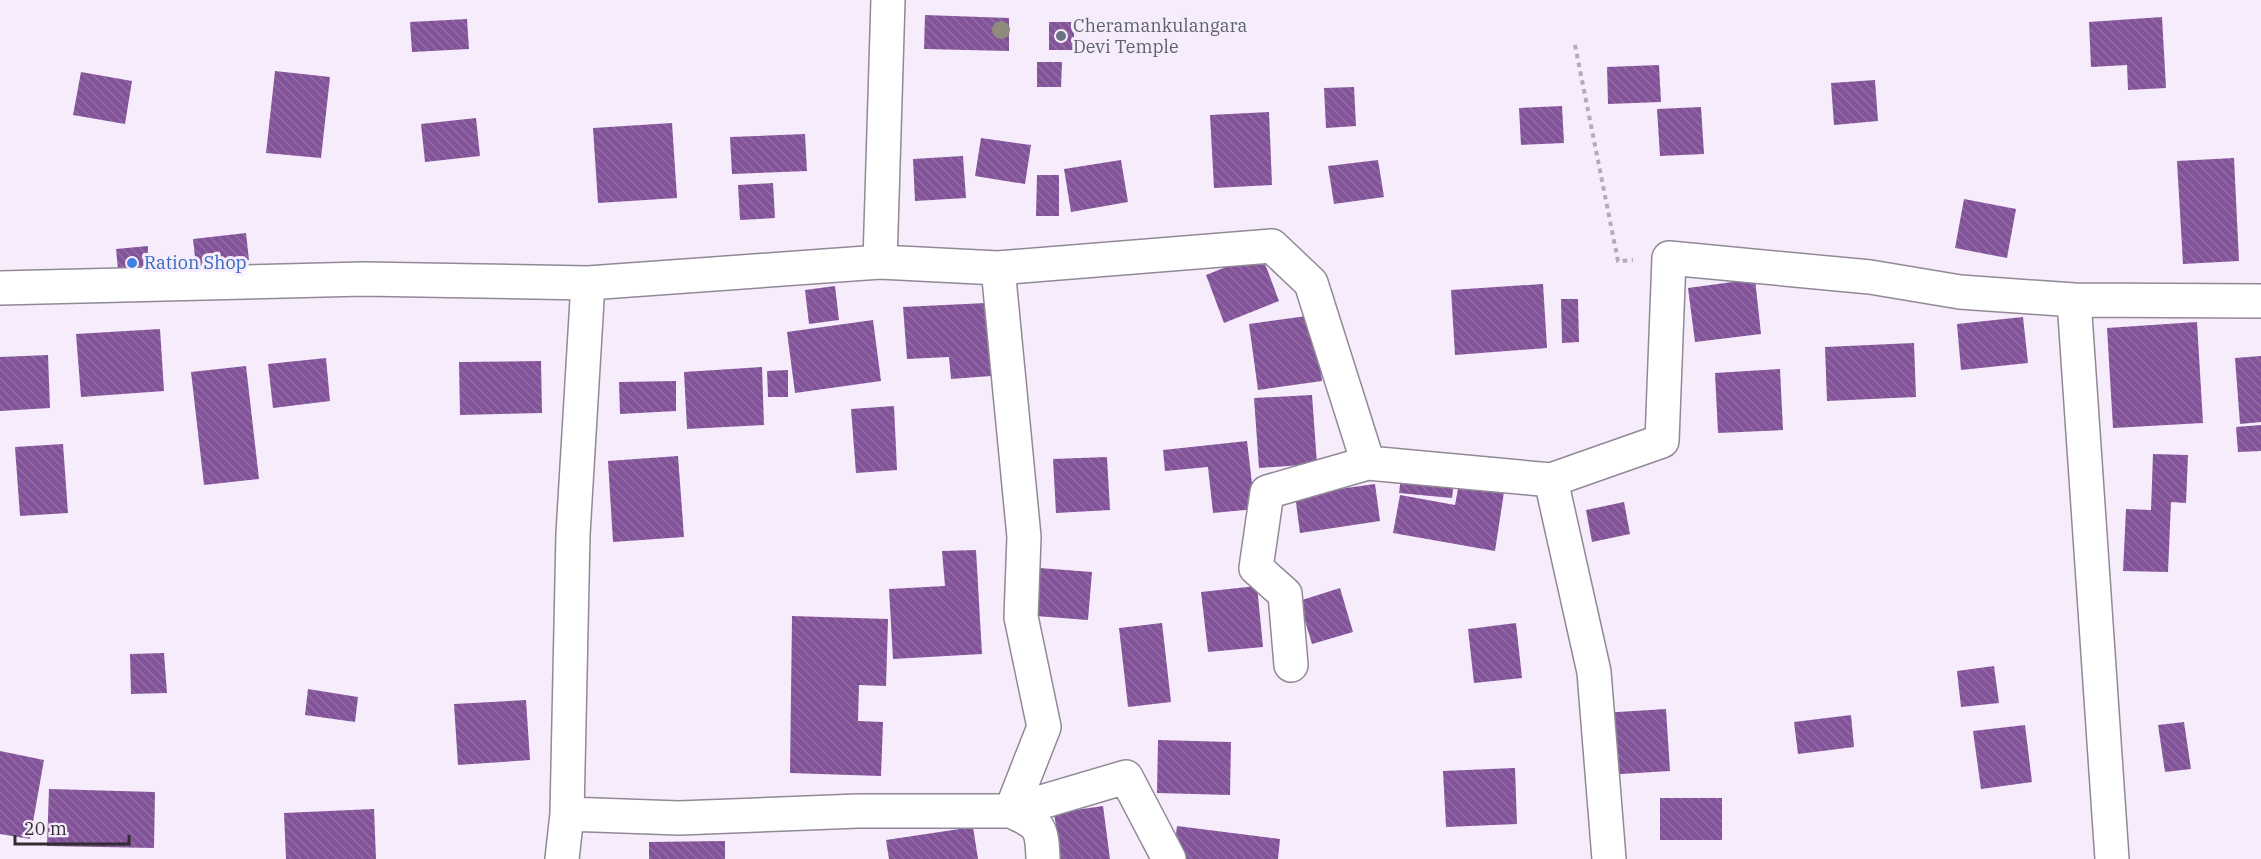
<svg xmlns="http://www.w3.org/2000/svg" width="2261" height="859" viewBox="0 0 2261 859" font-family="'IBM Plex Serif',serif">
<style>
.building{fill:url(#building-back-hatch)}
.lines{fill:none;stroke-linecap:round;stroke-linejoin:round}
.minor-casing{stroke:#918996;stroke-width:36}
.path{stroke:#b3abb6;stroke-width:4;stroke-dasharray:4.5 4.5;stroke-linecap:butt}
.minor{stroke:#fff;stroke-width:33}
.tree{fill:#8f8b7c}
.worship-dot{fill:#6b7280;stroke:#f6ecfb;stroke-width:2}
.shop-dot{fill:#3f7fe0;stroke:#f6ecfb;stroke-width:2}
.labels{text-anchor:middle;stroke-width:6;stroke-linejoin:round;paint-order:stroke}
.worship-label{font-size:18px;fill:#5b616d;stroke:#f6ecfb;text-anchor:start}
.shop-label{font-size:18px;fill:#366cbe;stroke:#f6ecfb;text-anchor:start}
</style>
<defs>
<pattern id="building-back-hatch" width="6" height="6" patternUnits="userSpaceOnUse" patternTransform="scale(1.5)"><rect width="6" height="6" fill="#825399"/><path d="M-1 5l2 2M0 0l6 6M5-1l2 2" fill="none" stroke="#926ea3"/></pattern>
</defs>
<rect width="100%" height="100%" fill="#f6ecfb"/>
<path class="building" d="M925 15 1009 18V51L924 49Z
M2162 17 2166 88 2128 90 2127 65 2091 67 2089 22Z
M467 19 469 49 412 52 410 22Z
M1049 22H1074V50H1049Z
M1037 62H1062L1061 87H1037Z
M1659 65 1661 102 1608 104 1607 67Z
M275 71 330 77 321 158 266 153Z
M81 72 132 81 125 124 73 115Z
M1875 80 1878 121 1834 125 1831 83Z
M1354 87 1356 126 1326 128 1324 88Z
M1562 106 1564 143 1521 145 1519 108Z
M1701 107 1704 154 1660 156 1657 109Z
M1269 112 1272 185 1214 188 1210 115Z
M476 118 480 156 425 162 421 124Z
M672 123 677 198 598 203 593 128Z
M805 134 807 171 732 174 730 137Z
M981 138 1031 145 1025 184 975 176Z
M963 156 966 198 915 201 913 159Z
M2234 158 2239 261 2183 264 2177 161Z
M1121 160 1128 202 1071 212 1064 169Z
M1378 160 1384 197 1334 204 1328 166Z
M1037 175H1059V216H1036Z
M773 183 775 218 740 220 738 185Z
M1964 199 2016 209 2007 258 1955 248Z
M246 233 249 260 196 266 193 239Z
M148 246 147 277 119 279 116 249Z
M1261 253 1279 301 1224 323 1206 275Z
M1755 279 1761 334 1695 342 1688 288Z
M1543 284 1547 348 1455 355 1451 290Z
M835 286 839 320 809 324 805 290Z
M1561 299H1578L1579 342 1562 343Z
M986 303 991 376 951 379 949 357 907 359 903 307Z
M1314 315 1322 381 1258 390 1249 324Z
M2023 317 2028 363 1961 370 1957 324Z
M873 320 881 381 795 393 787 332Z
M2197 322 2203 423 2113 428 2107 328Z
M160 329 164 391 81 397 76 334Z
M1914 343 1916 397 1827 401 1825 347Z
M48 355 50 408 0 411V357Z
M2261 356V422L2240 424 2235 358Z
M326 358 330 401 273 408 268 364Z
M541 361 542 413 460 415 459 362Z
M246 366 259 479 204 485 191 372Z
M762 367 764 425 687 429 684 372Z
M1780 369 1783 430 1718 433 1715 373Z
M788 370V397H768L767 371Z
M676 381V411L620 414 619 382Z
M1312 395 1317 464 1259 468 1254 398Z
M894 406 897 470 856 473 851 409Z
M2261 425V451L2238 452 2236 427Z
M1247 441 1255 509 1213 513 1208 467 1165 471 1163 450Z
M63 444 68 513 20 516 15 447Z
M2153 454 2188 455 2186 503 2171 502 2168 572 2123 571 2126 509 2151 510Z
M678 456 684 537 613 542 608 461Z
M1107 457 1110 510 1056 513 1053 459Z
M1402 469 1455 473 1452 498 1399 493Z
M1375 484 1380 521 1300 533 1295 495Z
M1459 484 1504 492 1495 551 1393 533 1400 495 1455 505Z
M1624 502 1630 534 1592 542 1586 510Z
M976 550 982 654 893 659 889 589 945 586 942 551Z
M1026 567 1092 572 1088 620 1023 615Z
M1257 586 1263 647 1208 652 1201 592Z
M1340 588 1353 632 1312 644 1299 601Z
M792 616 888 619 886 686 859 685 858 721 883 722 881 776 790 773Z
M1162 623 1171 702 1128 707 1119 628Z
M1516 623 1522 678 1474 683 1468 629Z
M164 653 167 693 131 694 130 654Z
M1994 666 1999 703 1961 707 1957 671Z
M308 689 358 697 355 722 305 715Z
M526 700 530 760 458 765 454 704Z
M1666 709 1670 771 1605 775 1602 713Z
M1851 715 1854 747 1798 754 1794 722Z
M2184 722 2191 769 2165 772 2158 725Z
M2025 725 2032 782 1981 789 1973 731Z
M1158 740 1231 742 1230 795 1157 793Z
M0 751 44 760 30 839 0 834Z
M1515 768 1517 824 1446 827 1443 771Z
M49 789 155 792 154 848 47 846Z
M1660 798H1722V840H1660Z
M1103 806 1110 859H1061L1054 813Z
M374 809 376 859H286L284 813Z
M1177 826 1280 839 1278 859H1173Z
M973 827 978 859H889L886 840Z
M725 841V859H649V842Z"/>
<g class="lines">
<g class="minor-casing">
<path id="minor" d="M880 262 888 0
M998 268 1024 537 1021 617 1044 727 1011 811
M0 288 363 279 588 283 880 262 998 268 1272 246 1311 283 1368 463 1551 480 1662 441 1669 258 1870 277 1960 292 2074 300 2261 301
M2074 300 2112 859
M1551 480 1594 672 1609 859
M1291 665 1285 594 1256 568 1267 492 1368 463
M1011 811 1126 777 1169 859
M567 814 679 818 858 811H1011C1040 824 1042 827 1043 859
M562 859 567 814 573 534 588 283"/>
</g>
<path class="path" d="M1575 45 1618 261 1633 260"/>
<use href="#minor" class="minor"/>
</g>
<circle class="tree" cx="1001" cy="30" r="9"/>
<circle class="worship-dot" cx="1061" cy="36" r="6"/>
<circle class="shop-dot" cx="132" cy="263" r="6"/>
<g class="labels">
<g class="worship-label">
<text x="1073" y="32">Cheramankulangara<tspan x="1073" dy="21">Devi Temple</tspan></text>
</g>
<g class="shop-label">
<text x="144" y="269">Ration Shop</text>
</g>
</g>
<path d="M15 835v9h114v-9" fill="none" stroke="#312d32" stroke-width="3"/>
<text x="24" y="835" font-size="18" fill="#312d32" stroke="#f6ecfb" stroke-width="4.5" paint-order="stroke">20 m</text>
</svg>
